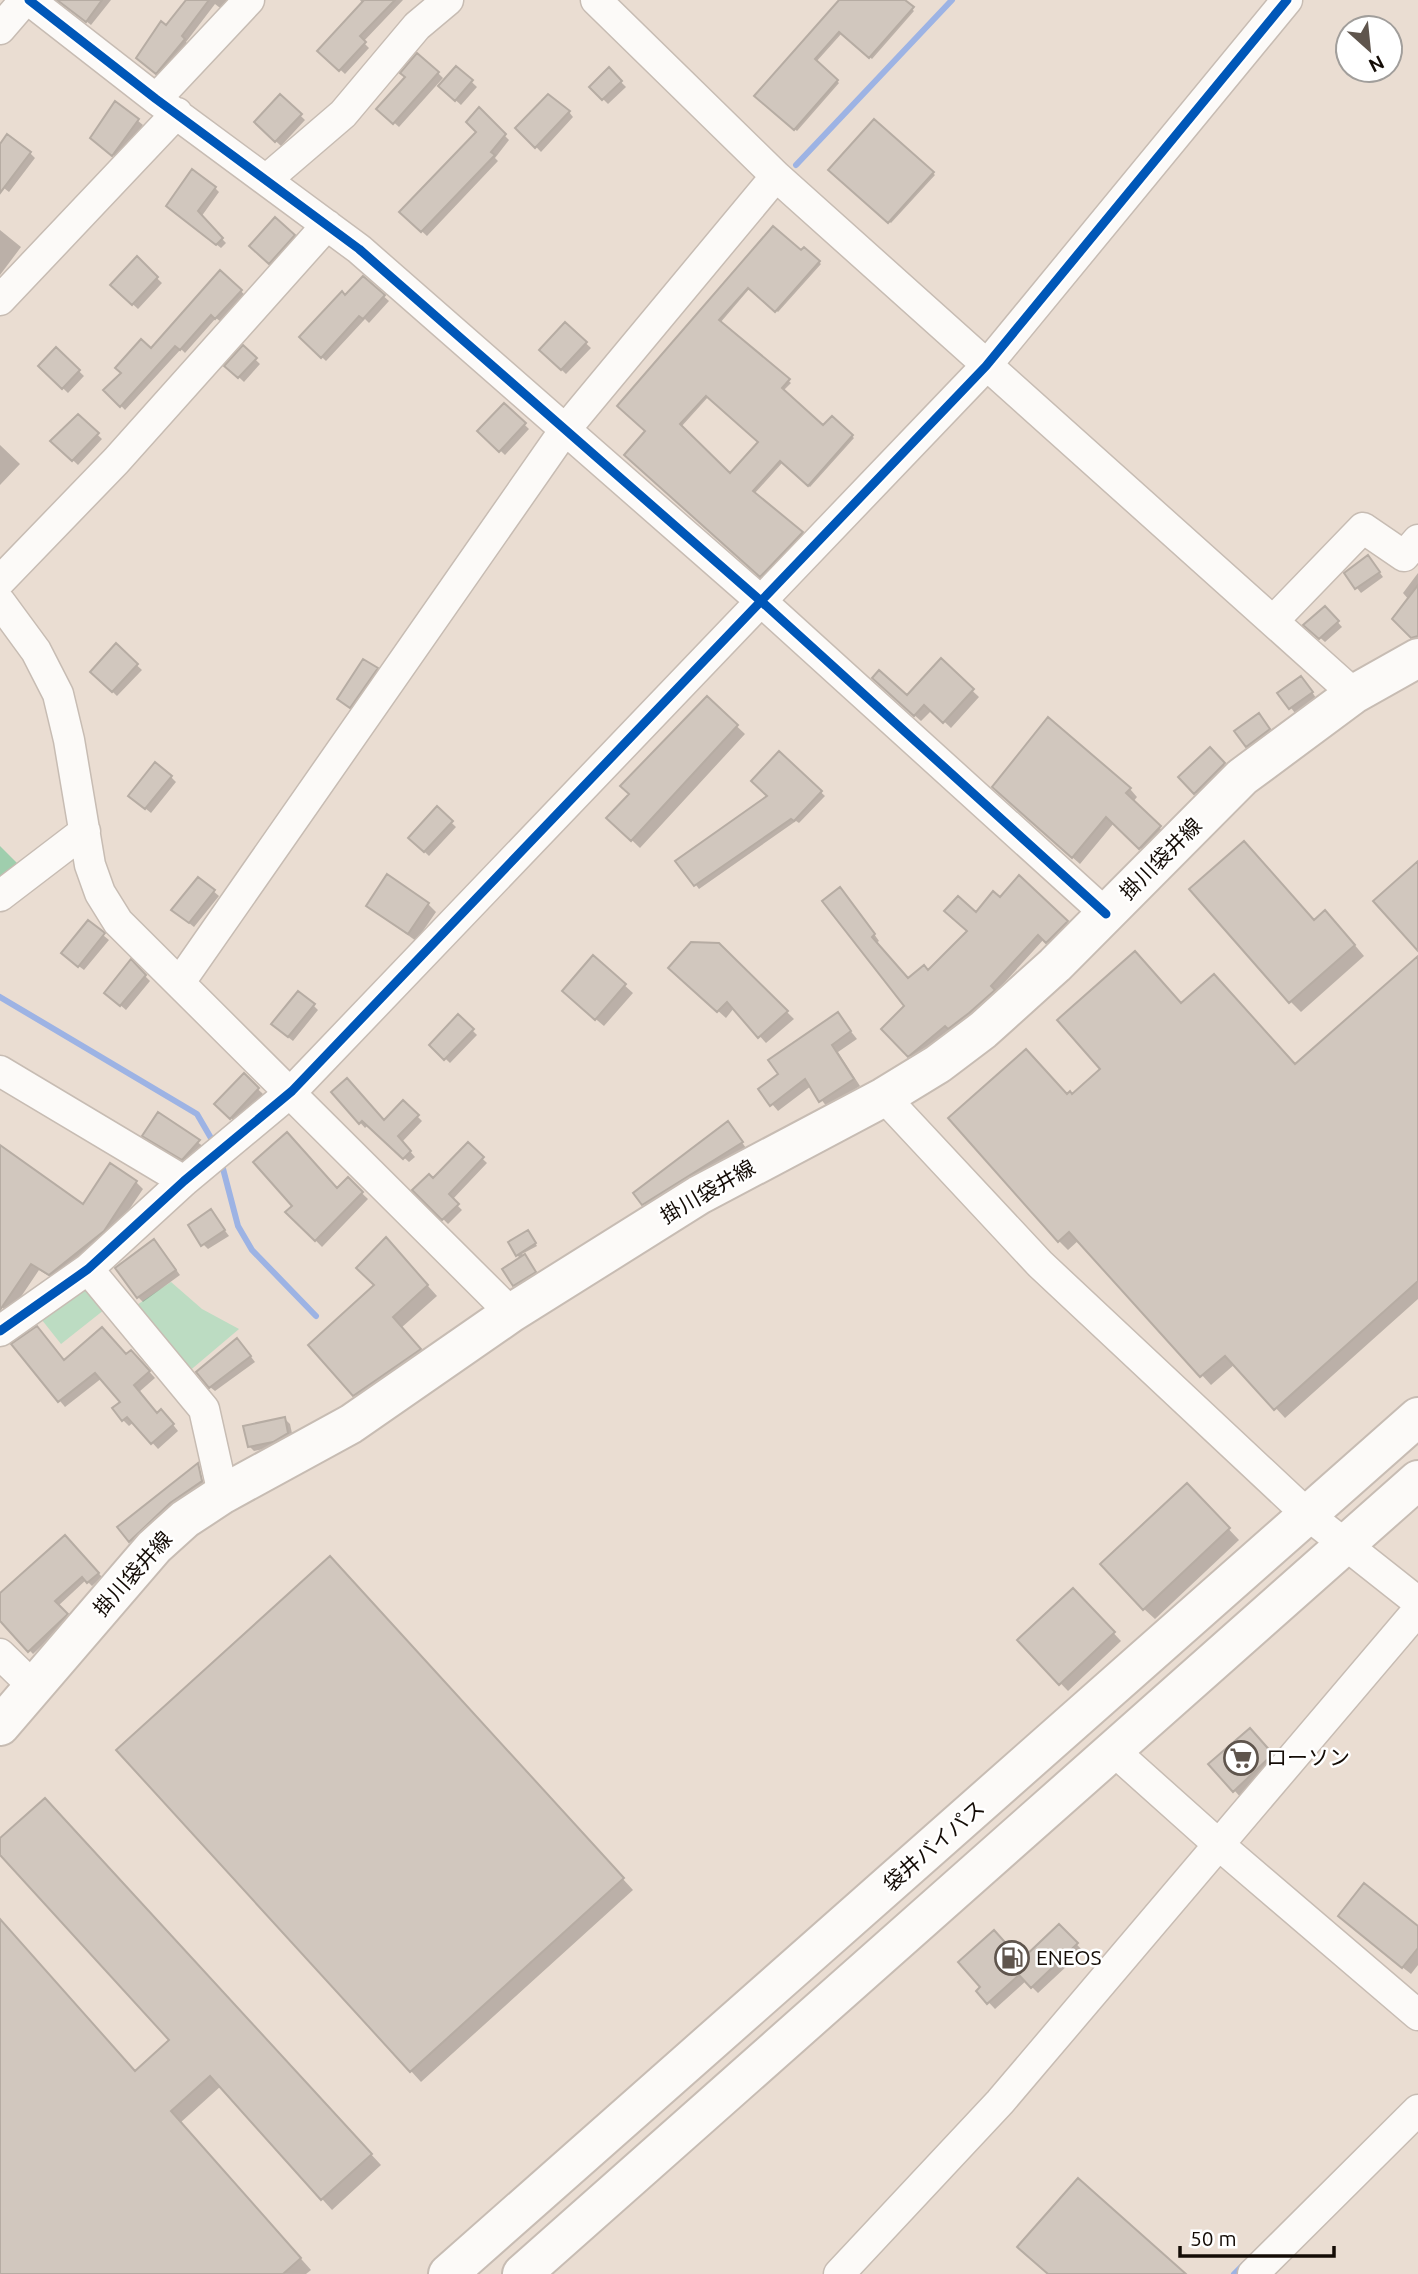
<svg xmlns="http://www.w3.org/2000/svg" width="1418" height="2274" viewBox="0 0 1418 2274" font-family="Ubuntu,'Noto Sans JP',sans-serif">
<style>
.green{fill:#bcdcc2}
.forest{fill:#9fcead}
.shadow{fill:#0003;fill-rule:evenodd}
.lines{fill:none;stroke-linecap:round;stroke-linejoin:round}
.stream{stroke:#9db3e4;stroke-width:6}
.building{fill:#d1c7be;stroke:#b6aca3;stroke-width:2;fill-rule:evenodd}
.minor-casing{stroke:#c7bcb3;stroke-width:33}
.major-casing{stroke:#c7bcb3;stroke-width:42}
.highway-casing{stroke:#c7bcb3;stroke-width:42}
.minor{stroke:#fcfaf8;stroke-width:30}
.major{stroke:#fcfaf8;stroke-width:38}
.highway{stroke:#fcfaf8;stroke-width:38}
.cycleway-casing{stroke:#fff;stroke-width:13}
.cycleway{stroke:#0057b8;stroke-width:9}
.labels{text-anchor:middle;stroke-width:5;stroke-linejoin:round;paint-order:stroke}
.street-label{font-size:21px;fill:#140c06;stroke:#fff}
.poi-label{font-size:21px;fill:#140c06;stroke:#fff;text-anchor:start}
</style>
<rect width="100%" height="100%" fill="#eaddd2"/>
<path class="green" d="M86 1277 109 1306 61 1344 38 1315Z
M171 1282 202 1309 239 1329 187 1373 134 1307Z"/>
<path class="forest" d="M0 846 28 874 0 890Z"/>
<path class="shadow" d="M60 0H111L91 25Z
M188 0H234L224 11 215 4 186 42 189 45 162 77 143 62Z
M360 0H403L363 42 369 48 345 74 320 51 363 4Z
M841 0H903L914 11 872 59 842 33 816 62 839 83 797 131 756 96Z
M457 68 477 87 461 105 440 86Z
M609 70 626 87 608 104 591 87Z
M438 73 443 78 399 127 379 109Z
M280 96 305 120 281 146 256 122Z
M116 103 143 125 118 159 97 142Z
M479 110 509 140 495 158 498 161 427 236 401 212 478 132Z
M569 112 573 117 541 152 518 128Z
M874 121 935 175 891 223 830 170Z
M0 147 30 153 35 158 9 192 0 185Z
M215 188 219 192 201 217 226 243 221 248 173 210Z
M275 219 298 241 275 268 251 245Z
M773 228 801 253 804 249 821 264 778 312 750 288 720 323 791 383 783 391 824 427 832 418 854 438 810 487 783 462 754 494 804 535 763 577 627 455 647 431ZM709 396 760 442 730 475 681 427Z
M0 230 21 247 0 275Z
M137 259 162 283 138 309 112 285Z
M220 272 245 295 221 322 216 318 185 353 181 349 125 410 106 390 151 351Z
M363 278 389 301 369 323 365 319 326 361 301 337Z
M565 324 591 348 566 374 541 350Z
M243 348 260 364 244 382 227 366Z
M56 349 84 376 68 393 40 366Z
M504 405 529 429 505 455 480 431Z
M78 416 102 439 78 465 53 441Z
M0 445 20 464 0 485Z
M1372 562 1383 577 1361 593 1357 588Z
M1418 573V642L1394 618 1409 600 1403 593Z
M1325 608 1342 627 1325 642 1306 625Z
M116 646 142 670 117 696 92 672Z
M941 661 979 697 951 728 932 710 921 721 881 685 907 698Z
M376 669 381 674 355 711 344 704Z
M1306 683 1316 698 1295 713 1279 693Z
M707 698 745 734 640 848 609 818Z
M1263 721 1273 735 1252 751 1247 746Z
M1210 750 1228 769 1200 797 1181 777Z
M779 754 825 796 799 823 796 821 699 889 678 861 769 796Z
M171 777 176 782 151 813 135 800Z
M1130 789 1137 797 1133 802 1167 835 1148 855 1114 823 1080 864 1002 795Z
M437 809 456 827 429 856 410 838Z
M1019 877 1072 927 1053 947 1044 939 995 993 999 996 915 1061 883 1029 906 1006 846 895 879 941 876 943 908 980 928 972 969 932 976 914 1000 899Z
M199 879 219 896 194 927 179 915Z
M428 904 436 912 416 941 368 906Z
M1315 922 1336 923 1364 956 1301 1012 1290 1001Z
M88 923 109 940 84 970 68 958Z
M719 945 794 1019 766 1043 734 1008 726 1018 677 974Z
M593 957 633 993 604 1026 572 999Z
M1418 959V1299L1285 1418 1235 1364 1211 1385 1079 1240 1068 1250 1059 1241 1067 1096H1073L1182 1005 1295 1066Z
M131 962 150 981 126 1010 111 997Z
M313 1005 318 1010 293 1041 278 1029Z
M837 1014 857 1039 838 1052 860 1086 827 1107 811 1086 778 1111 760 1090 780 1075Z
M458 1016 477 1035 450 1063 431 1045Z
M244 1076 263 1094 236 1123 217 1104Z
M333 1092 384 1122 403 1102 422 1121 402 1142 415 1157 409 1162 368 1125 365 1128Z
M159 1115 207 1149 191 1166 144 1135Z
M728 1123 746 1148 649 1209 644 1204 700 1146 698 1143Z
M468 1145 487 1163 452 1200 462 1210 448 1224 415 1190 433 1180Z
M0 1147 84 1206 136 1182 143 1189 110 1238 57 1281 39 1270 10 1313 0 1306Z
M348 1180 368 1199 322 1247 288 1212 337 1191Z
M211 1212 229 1236 208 1249 203 1244Z
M530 1234 537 1246 522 1254 540 1277 519 1290 514 1285 521 1259 517 1255Z
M159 1246 180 1275 143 1302 138 1297Z
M395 1249 437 1296 401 1328 430 1359 365 1405 355 1395 377 1285Z
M14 1345 64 1361 137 1358 155 1378 139 1392 158 1414 167 1417 178 1431 158 1449 134 1422 129 1426 123 1420V1402L102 1378 65 1407Z
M242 1345 255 1362 215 1391 210 1387Z
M285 1419 290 1424 293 1438 278 1446 254 1451 249 1446Z
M198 1465 204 1485 133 1544 120 1528Z
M1187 1485 1239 1540 1155 1619 1144 1609Z
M65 1537 102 1577 92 1586 86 1580 58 1606 70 1619 33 1654 0 1619V1596Z
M341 1569 633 1890 421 2082 411 2071Z
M1073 1590 1121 1641 1068 1691 1019 1640Z
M1258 1738 1279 1763 1242 1799 1211 1764Z
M55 1811 381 2165 332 2210 221 2086 180 2123 311 2270 306 2274H0V1920L136 2073 172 2040 0 1852V1840Z
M1348 1924 1418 1928V1965L1411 1974Z
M1059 1926 1083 1951 1038 1993 1026 1981 995 2009 978 1991 1021 1962Z"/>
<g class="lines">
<path class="stream" d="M796 165 952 0
M0 997 197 1114 215 1145
M221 1161 238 1226 252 1250 316 1316
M1234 2274 1245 2263"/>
</g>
<path class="building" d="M57 0H102L86 22Z
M186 0H209L182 36 185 39 156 74 136 58 161 21 166 25Z
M364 0H395L360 36 366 42 339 71 317 51Z
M839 0H905L914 7 869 58 839 32 815 59 838 80 794 130 754 96Z
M417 53 439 72 393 124 376 109 405 77 400 73Z
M456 66 473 80 455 101 438 86Z
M609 67 622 81 602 100 589 87Z
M280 94 302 114 275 142 254 122Z
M548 94 570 111 535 148 515 128Z
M115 101 139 119 112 156 90 138Z
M479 107 506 134 491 152 495 155 421 232 399 212 476 132 466 122Z
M874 119 934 172 888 223 828 170Z
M7 134 31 152 0 193V144Z
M192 169 216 187 198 211 223 238 216 245 166 206Z
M275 217 295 235 269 264 249 246Z
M773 226 801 250 804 247 820 261 775 312 748 288 719 320 790 379 782 388 823 425 832 416 853 435 808 486 780 461 753 491 803 532 760 577 624 455 645 431 617 406ZM706 396 758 442 730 473 680 424Z
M137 256 158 277 132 305 110 285Z
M220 270 242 290 215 319 211 315 180 350 175 346 120 407 103 390 121 373 115 368 141 339 151 348Z
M363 276 385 295 363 319 359 316 321 358 299 337 342 291 345 295Z
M565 322 587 342 561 370 539 350Z
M243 345 257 358 238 378 224 366Z
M56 347 80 370 62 389 38 366Z
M504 403 526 423 499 452 477 431Z
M78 414 99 433 72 461 50 441Z
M1368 555 1380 572 1355 589 1344 573Z
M1418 585V636L1411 638 1392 619Z
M1325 606 1339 621 1319 639 1303 625Z
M116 643 138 664 112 692 90 672Z
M941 658 974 689 943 723 924 705 914 716 872 678 879 670 907 695Z
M363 659 378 668 350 708 337 699Z
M1301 676 1313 692 1289 709 1277 693Z
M707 696 738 725 631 841 606 818 629 794 620 786Z
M1259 713 1270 729 1246 747 1234 731Z
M1048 717 1131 788 1126 793 1161 826 1139 849 1106 817 1072 858 992 787Z
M1210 747 1225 763 1194 794 1178 777Z
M779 751 822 791 794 821 791 819 694 886 675 861 767 796 751 781Z
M155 762 172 776 145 809 128 796Z
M437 806 453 821 424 852 408 838Z
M1244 841 1314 920 1325 910 1355 945 1289 1003 1189 889Z
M1418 861V951L1373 901Z
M387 874 429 903 408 934 366 906Z
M1019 875 1068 921 1046 943 1038 935 991 986 995 990 969 1013 948 1029 945 1026 908 1057 881 1029 904 1006 822 901 840 887 875 934 872 937 908 978 924 965 928 970 967 931 944 911 958 896 976 912 993 891 1000 897Z
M198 877 215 890 189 923 171 910Z
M88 920 105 933 78 967 61 953Z
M691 942 719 943 788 1011 758 1038 727 1002 717 1012 668 968Z
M1135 951 1181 1003 1214 974 1295 1064 1418 956V1281L1274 1410 1225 1356 1200 1377 1069 1232 1058 1242 948 1118 1026 1049 1067 1094 1070 1091 1072 1094 1100 1069 1057 1020Z
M593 955 626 984 595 1020 562 991Z
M131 959 146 975 120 1006 104 993Z
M298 991 315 1004 288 1037 271 1024Z
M838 1012 851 1031 832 1045 854 1079 819 1102 805 1079 770 1106 758 1089 778 1074 768 1060Z
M458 1014 474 1029 444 1060 429 1045Z
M244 1073 259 1088 230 1119 214 1104Z
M347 1078 384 1120 403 1100 419 1115 398 1136 411 1151 403 1159 362 1121 359 1124 331 1092Z
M158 1112 200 1140 182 1160 142 1136Z
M728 1121 743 1142 642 1205 633 1193Z
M287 1132 337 1188 348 1177 363 1192 315 1241 285 1212 292 1206 253 1162Z
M468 1142 484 1157 449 1194 459 1204 442 1220 412 1190 429 1174 433 1178Z
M0 1145 83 1204 110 1163 137 1181 104 1231 49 1275 31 1264 0 1310Z
M211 1209 225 1230 201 1246 188 1225Z
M528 1230 536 1243 516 1256 508 1242Z
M386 1237 428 1285 393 1317 421 1349 353 1396 308 1345 374 1285 356 1268Z
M154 1239 176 1270 137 1298 115 1268Z
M525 1254 536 1272 513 1286 502 1269Z
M37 1326 64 1360 102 1327 126 1354 131 1350 150 1371 134 1385 157 1413 161 1409 174 1424 151 1444 127 1417 122 1421 112 1408 120 1402 95 1373 58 1402 11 1344Z
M237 1338 251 1356 209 1388 196 1372Z
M285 1417 288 1433 273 1442 248 1447 243 1426Z
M198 1463 202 1481 170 1503 129 1542 117 1527Z
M1187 1483 1230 1528 1143 1610 1100 1564Z
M65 1535 99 1573 87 1583 82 1577 55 1601 68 1614 28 1652 0 1621V1593Z
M330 1556 624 1878 410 2072 116 1750Z
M1073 1588 1115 1632 1059 1685 1017 1640Z
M1250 1728 1273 1754 1233 1792 1208 1764Z
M45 1798 372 2154 321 2200 210 2076 171 2111 301 2258 283 2274H0V1919L135 2071 169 2040 0 1855V1838Z
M1364 1883 1418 1926V1948L1402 1968 1338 1916Z
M1059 1924 1078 1943 1031 1988 1019 1975 987 2004 976 1991 980 1987 958 1962 994 1930 1021 1960Z
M1078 2178 1186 2274H1048L1017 2247Z"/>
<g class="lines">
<g class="minor-casing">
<path id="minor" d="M29 0 156 99 359 249 762 602 1106 914
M596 0 776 176 1354 694
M0 29 25 0
M156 99 249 0
M266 180 343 114 417 26 448 0
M0 300 177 113
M0 581 116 461 327 225
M0 602 36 651 58 694 69 740 90 865 100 893 118 922 511 1313
M1275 619 1363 528 1404 556 1418 540
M0 896 85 831
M180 982 564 431 776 176
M0 1071 184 1181
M884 1097 1040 1264 1308 1515 1418 1602
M88 1269 204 1409 223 1494
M0 1331 88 1269 184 1181 292 1091 986 366 1287 0
M0 1654 34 1687
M1114 1751 1218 1844 1418 2015
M839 2274 1000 2102 1418 1610
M1253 2274 1418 2110"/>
</g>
<g class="major-casing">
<path id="major" d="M0 1726 154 1547 185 1519 223 1494 351 1424 511 1313 699 1195 884 1097 938 1064 983 1030 1055 965 1242 777 1354 694 1418 658"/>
</g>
<g class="highway-casing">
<path id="highway" d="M448 2274 1418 1417
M522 2274 1418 1480"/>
</g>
<use href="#minor" class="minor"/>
<use href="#major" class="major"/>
<use href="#highway" class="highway"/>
<g class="cycleway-casing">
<path id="cycleway" d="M29 0 156 99 359 249 762 602 1106 914
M0 1331 88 1269 184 1181 292 1091 986 366 1287 0"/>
</g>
<use href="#cycleway" class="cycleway"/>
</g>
<defs>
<g id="supermarket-ring" transform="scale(1.75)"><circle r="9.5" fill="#fff" stroke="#5f554d" stroke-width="1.5"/><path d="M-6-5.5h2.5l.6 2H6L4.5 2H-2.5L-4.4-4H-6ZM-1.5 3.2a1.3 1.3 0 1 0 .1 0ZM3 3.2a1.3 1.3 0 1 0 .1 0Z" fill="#5f554d"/></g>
<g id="fuel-ring" transform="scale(1.75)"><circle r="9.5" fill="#fff" stroke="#5f554d" stroke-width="1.5"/><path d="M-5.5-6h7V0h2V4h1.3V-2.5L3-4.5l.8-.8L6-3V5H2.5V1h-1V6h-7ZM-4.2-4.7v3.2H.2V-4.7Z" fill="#5f554d"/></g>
</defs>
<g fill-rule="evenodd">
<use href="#supermarket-ring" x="1241" y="1758"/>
<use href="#fuel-ring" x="1012" y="1958"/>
</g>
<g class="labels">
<g class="street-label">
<text transform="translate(1161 859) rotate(-45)" y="7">掛川袋井線</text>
<text transform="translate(708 1192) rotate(-30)" y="7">掛川袋井線</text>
<text transform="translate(133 1574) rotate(-48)" y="7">掛川袋井線</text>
<text transform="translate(934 1846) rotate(-41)" y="7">袋井バイパス</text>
</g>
<g class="poi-label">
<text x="1266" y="1765">ローソン</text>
<text x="1036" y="1965">ENEOS</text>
</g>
</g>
<g transform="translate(1369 49) rotate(153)"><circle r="33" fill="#ffffff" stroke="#a19e9b" stroke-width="2"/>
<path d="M0-5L12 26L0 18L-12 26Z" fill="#5f554d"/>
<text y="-10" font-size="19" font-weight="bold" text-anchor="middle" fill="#140c06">N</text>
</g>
<path d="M1180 2246v10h154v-10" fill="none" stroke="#140c06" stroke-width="3.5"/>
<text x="1190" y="2246" font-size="21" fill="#140c06" stroke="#ffffff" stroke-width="5" paint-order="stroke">50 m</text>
</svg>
